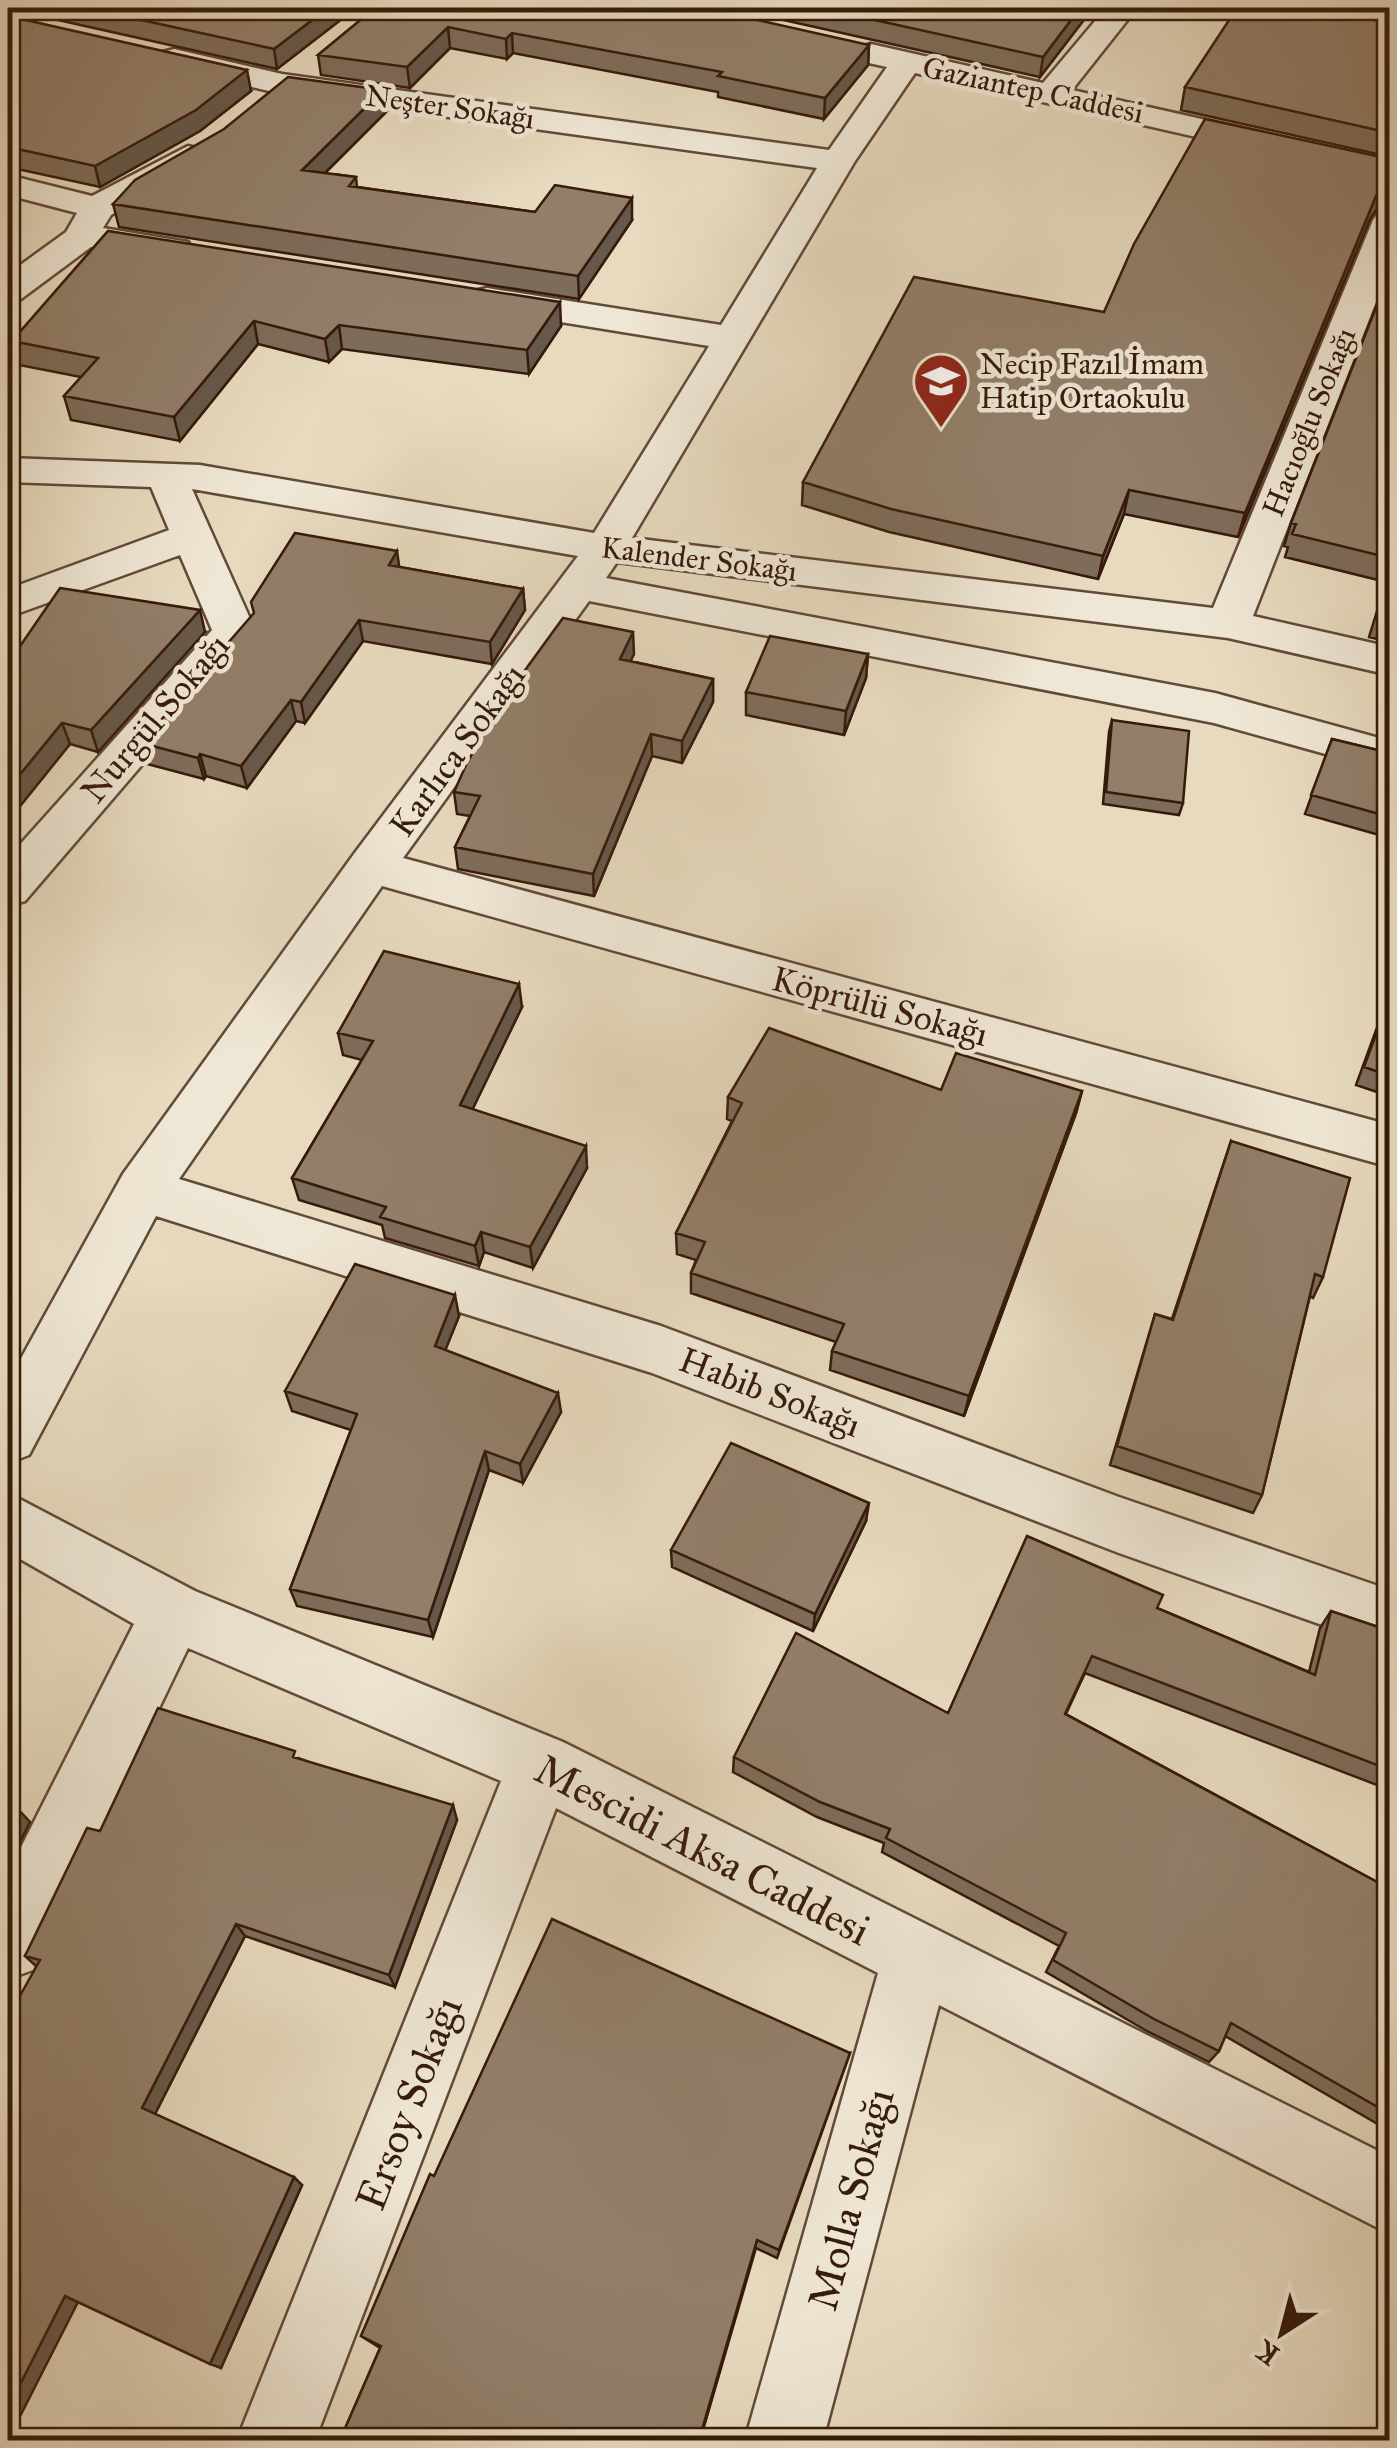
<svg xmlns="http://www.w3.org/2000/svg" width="1397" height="2448" viewBox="0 0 1397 2448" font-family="'IM FELL Great Primer',serif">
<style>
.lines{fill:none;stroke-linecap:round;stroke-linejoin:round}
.minor-casing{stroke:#624a38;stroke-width:5}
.minor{fill:#efe7d5;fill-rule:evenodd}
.wall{fill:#7e6c5a;stroke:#361a0b;stroke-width:2.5}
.shaded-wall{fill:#66584a;stroke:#361a0b;stroke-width:2.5}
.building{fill:#927e69;stroke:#361a0b;stroke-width:2.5}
.labels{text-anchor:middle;stroke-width:9;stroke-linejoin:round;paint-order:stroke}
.far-street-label{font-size:30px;fill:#361a0b;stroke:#efe7d5}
.far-poi-label{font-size:30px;fill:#361a0b;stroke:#efe7d5;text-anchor:start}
.street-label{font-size:35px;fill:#361a0b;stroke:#efe7d5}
.near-street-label{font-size:42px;fill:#361a0b;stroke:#efe7d5}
</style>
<rect width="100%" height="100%" fill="#e7dabf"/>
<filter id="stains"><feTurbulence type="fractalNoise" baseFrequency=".002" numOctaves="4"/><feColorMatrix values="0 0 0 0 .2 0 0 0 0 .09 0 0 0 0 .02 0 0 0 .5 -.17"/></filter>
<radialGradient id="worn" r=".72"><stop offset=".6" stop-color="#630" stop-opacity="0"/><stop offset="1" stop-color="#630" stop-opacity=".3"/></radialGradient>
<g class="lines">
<g class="minor-casing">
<path id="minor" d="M1106 8H1137L1072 90 1390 161V181L915 73 855 161 632 538 1213 608 1373 220 1378 213 1390 210V266L1253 616 1390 647V675L1228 638 617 562 606 578 1215 693 1390 741V772L1214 723 589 601 403 858 1390 1125V1167L382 886 179 1179 661 1326 1119 1497 1390 1590V1649L1119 1553 652 1373 156 1216 29 1455 8 1463V1382L123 1174 354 854 578 556 192 489 256 632 25 901 8 906V858L212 630 180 555 8 617V589L169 530 151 487 8 482V458L200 465 594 533 709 346 487 310 474 307 469 299 474 291 487 288 721 325 817 168 282 94 163 66 158 59 163 52 174 49 282 74 829 150 887 67 860 61 855 54 860 47 871 44 1043 83Z
M188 146 200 149 205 156 200 163 111 215 103 228 188 242 193 250 188 258 175 261 91 247 21 299 8 302V274L66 232 77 213 8 195V175L92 196Z
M8 1493 195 1591 563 1742 1390 2157V2234L939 2005 823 2440H745L878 1973 556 1808 315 2440H237L501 1781 188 1648 33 1970 8 1979V1873L134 1624 8 1552Z"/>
</g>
<use href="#minor" class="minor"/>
</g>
<path class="wall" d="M8 8H356L277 69 9 9Z
M375 8 869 45 868 65 824 119 718 97V92L513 53 507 59 450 48 410 88 321 75 318 55Z
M729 8H1093L1040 77Z
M1320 8H1390V22Z
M8 16 251 91 200 131 100 187 8 167Z
M1390 23V157L1181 110 1185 87Z
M383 90 386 112 325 173 356 177 357 187 535 212 632 220 579 299 119 227 113 204Z
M1390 159V207L1377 209 1370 219 1238 537 1124 514 1098 579 889 532 802 505 803 482 1104 312Z
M108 231 561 326 529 374 342 349 329 362 258 344 180 441 71 420 64 396 81 377 19 365 12 341Z
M1390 272V642L1369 637 1386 582 1285 557 1288 547 1284 546 1291 523Z
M399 567 523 589 525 610 492 664 363 641 305 723 296 721 247 788 206 776 204 779 147 764 141 743Z
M205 632 98 752 70 744 8 821V650L16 652Z
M634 654 630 661 713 679V702L682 763 652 756 594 896 458 869 455 847 470 816 457 814 454 792Z
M868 654 866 678 844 735 746 715V692Z
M1112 720 1183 803 1179 815 1103 804 1109 732Z
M1332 739 1390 753V838L1305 814Z
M1390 992V1114L1378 1110 1383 1094 1356 1085Z
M522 1007 472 1109 587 1168 533 1268 484 1252 479 1266 385 1238 382 1225 299 1200 292 1178 362 1060 343 1055 338 1033Z
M941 1090 1082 1091 1076 1113 964 1416 830 1370 832 1351 836 1342 691 1293V1273L696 1260 677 1254 676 1233 732 1121 727 1119 728 1097Z
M1231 1141 1323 1277 1313 1298 1310 1296 1262 1495 1253 1513 1110 1465 1155 1314 1172 1319Z
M459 1316 445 1350 561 1412 523 1483 489 1470 433 1637 297 1606 290 1589 351 1430 292 1411 285 1391Z
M866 1521 813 1631 672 1567 671 1550Z
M1157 1608 1309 1672 1320 1628 1331 1611 1390 1631V1790L1085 1673 1066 1714 1390 1889V2131L1225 2036 1219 2051 1209 2062 1145 2030 1046 1972 1059 1946 882 1852 884 1843 817 1817 733 1772 734 1757 948 1713Z
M298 1758 457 1820 395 1987 245 1936 155 2114 302 2185 221 2368 78 2302 36 1966 25 1956 100 1831Z
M850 2053 777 2258 756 2248 700 2440H340L380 2348 361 2336 434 2176Z"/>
<path class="shaded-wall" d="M328 8H356L277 69 274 49Z
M1080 8H1093L1040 77 1043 57Z
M448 27 450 48 410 88 407 67Z
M512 33 513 53 507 59 506 39Z
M869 45 868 65 824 119 825 98Z
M247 70 251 91 200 131 100 187 95 166Z
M383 90 386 112 306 192 302 170Z
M1390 186V207L1377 209 1370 219 1238 537 1245 513 1376 196 1384 187Z
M632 198V220L579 299 578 276Z
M560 302 561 326 529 374 527 350Z
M254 321 258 344 180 441 174 417Z
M339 325 342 349 329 362 325 339Z
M1129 490 1124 514 1098 579 1103 556Z
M397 551 400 572 389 565Z
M523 589 525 610 492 664 490 642Z
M200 610 205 632 98 752 91 730Z
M359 620 363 641 305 723 301 702Z
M633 632 634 654 621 681 620 659Z
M868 654 866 678 844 735 846 711Z
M713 679V702L682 763V741Z
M291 700 296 721 247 788 241 766Z
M62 723 70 744 8 821V789Z
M651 734 652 756 594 896 593 874Z
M200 754 206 776 204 779 198 758Z
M519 984 522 1007 464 1127 460 1105Z
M1082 1091 1076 1113 964 1416 969 1396Z
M586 1146 587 1168 533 1268 530 1247Z
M481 1232 484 1252 479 1266 475 1246Z
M455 1295 459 1316 439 1366 435 1346Z
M558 1393 561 1412 523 1483 520 1464Z
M485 1451 489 1470 433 1637 428 1620Z
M869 1503 866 1521 813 1631 815 1614Z
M453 1805 457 1820 395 1987 389 1975Z
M17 1808 30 1822 8 1866V1826Z
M236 1924 245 1936 153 2118 142 2108Z
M294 2177 302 2185 221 2368 210 2364Z
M757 2240 700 2440H699Z
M65 2296 78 2302 8 2440V2408Z"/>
<path class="building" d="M86 8H328L274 49Z
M375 8H704L869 45 825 98 718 76 722 72 512 33 506 39 448 27 407 67 318 55Z
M820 8H1080L1043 57Z
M1237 8H1310L1390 23V133L1185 87Z
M8 16 247 70 196 110 95 166 8 147Z
M288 77 383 90 302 170 356 177 349 186 535 212 555 185 632 198 578 276 113 204 135 180 224 129Z
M1205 119 1390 159V186L1384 187 1376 196 1245 513 1129 490 1103 556 891 509 803 482 914 277 1104 312 1134 244Z
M108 231 560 302 527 350 339 325 325 339 254 321 174 417 64 396 98 358 12 341Z
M1390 272V558L1292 534 1296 524 1291 523Z
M295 533 397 551 389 565 523 589 490 642 359 620 301 702 291 700 241 766 200 754 198 758 141 743 254 613 251 602Z
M1390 572V617L1377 614Z
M60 588 200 610 91 730 62 723 8 789V650L16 652Z
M563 618 633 632 620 659 713 679 682 741 651 734 593 874 455 847 480 796 454 792 466 765 494 713Z
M770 636 868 654 846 711 746 692Z
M1112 720 1189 731 1183 803 1106 792Z
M1332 739 1390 753V817L1311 795Z
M384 951 519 984 460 1105 586 1146 530 1247 481 1232 475 1246 380 1217 386 1207 292 1178 373 1041 338 1033Z
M1390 996V1076L1364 1067Z
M769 1028 941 1090 956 1053 1082 1091 969 1396 832 1351 844 1324 691 1273 705 1242 676 1233 742 1103 728 1097Z
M1231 1141 1350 1178 1323 1277 1315 1274 1262 1495 1117 1446 1155 1314 1173 1320Z
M355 1264 455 1295 435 1346 558 1393 520 1464 485 1451 428 1620 290 1589 357 1414 285 1391Z
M731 1443 869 1503 815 1614 671 1550Z
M1027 1536 1163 1595 1157 1608 1315 1675 1331 1611 1390 1631V1770L1092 1656 1065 1714 1390 1889V2114L1231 2023 1219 2051 1154 2019 1053 1960 1066 1933 886 1838 890 1829 820 1802 734 1757 796 1633 948 1713Z
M158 1708 295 1751 293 1757 453 1805 389 1975 236 1924 142 2108 294 2177 210 2364 65 2296 8 2408V2017L40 1960 25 1956 87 1828 100 1831Z
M8 1805 17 1808 8 1826Z
M552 1919 850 2053 779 2250 757 2240 699 2440H552L546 2438 545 2440H340L381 2346 361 2336 430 2174 434 2176Z"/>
<defs>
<g id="school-pin" transform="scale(2.875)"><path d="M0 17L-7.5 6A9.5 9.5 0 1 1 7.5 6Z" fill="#8f2418" stroke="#efe7d5"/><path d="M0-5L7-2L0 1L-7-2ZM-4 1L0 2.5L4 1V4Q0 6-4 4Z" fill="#fff"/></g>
</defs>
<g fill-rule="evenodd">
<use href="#school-pin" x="941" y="381"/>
</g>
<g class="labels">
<g class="far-street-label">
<text transform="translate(1033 90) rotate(12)" y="10">Gaziantep Caddesi</text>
<text transform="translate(450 107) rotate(8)" y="10">Neşter Sokağı</text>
<text transform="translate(1309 422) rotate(-68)" y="10">Hacıoğlu Sokağı</text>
<text transform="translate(699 559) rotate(7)" y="10">Kalender Sokağı</text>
</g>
<g class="far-poi-label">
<text x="980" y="374">Necip Fazıl İmam<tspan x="980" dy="34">Hatip Ortaokulu</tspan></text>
</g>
<g class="street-label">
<text transform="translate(155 718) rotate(-50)" y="12">Nurgül Sokağı</text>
<text transform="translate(457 750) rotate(-54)" y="12">Karlıca Sokağı</text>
<text transform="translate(880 1006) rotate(15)" y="12">Köprülü Sokağı</text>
<text transform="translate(770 1392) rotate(21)" y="12">Habib Sokağı</text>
</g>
<g class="near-street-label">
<text transform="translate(703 1849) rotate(27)" y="15">Mescidi Aksa Caddesi</text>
<text transform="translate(408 2103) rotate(-69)" y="15">Ersoy Sokağı</text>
<text transform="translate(850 2199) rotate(-75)" y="15">Molla Sokağı</text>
</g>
</g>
<rect width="1397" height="2448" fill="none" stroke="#e7dabf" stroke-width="40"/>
<rect x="10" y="10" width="1377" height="2428" fill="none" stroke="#361a0b" stroke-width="5"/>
<rect x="20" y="20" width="1357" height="2408" fill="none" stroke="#361a0b" stroke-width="2.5"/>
<g transform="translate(1282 2333) rotate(216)" stroke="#efe7d5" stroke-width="8" paint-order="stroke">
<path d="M0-8L18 38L0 25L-18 38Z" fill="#361a0b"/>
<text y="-15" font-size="28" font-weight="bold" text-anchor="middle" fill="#361a0b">K</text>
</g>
<rect width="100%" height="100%" filter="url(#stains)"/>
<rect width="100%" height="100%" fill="url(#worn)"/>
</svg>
